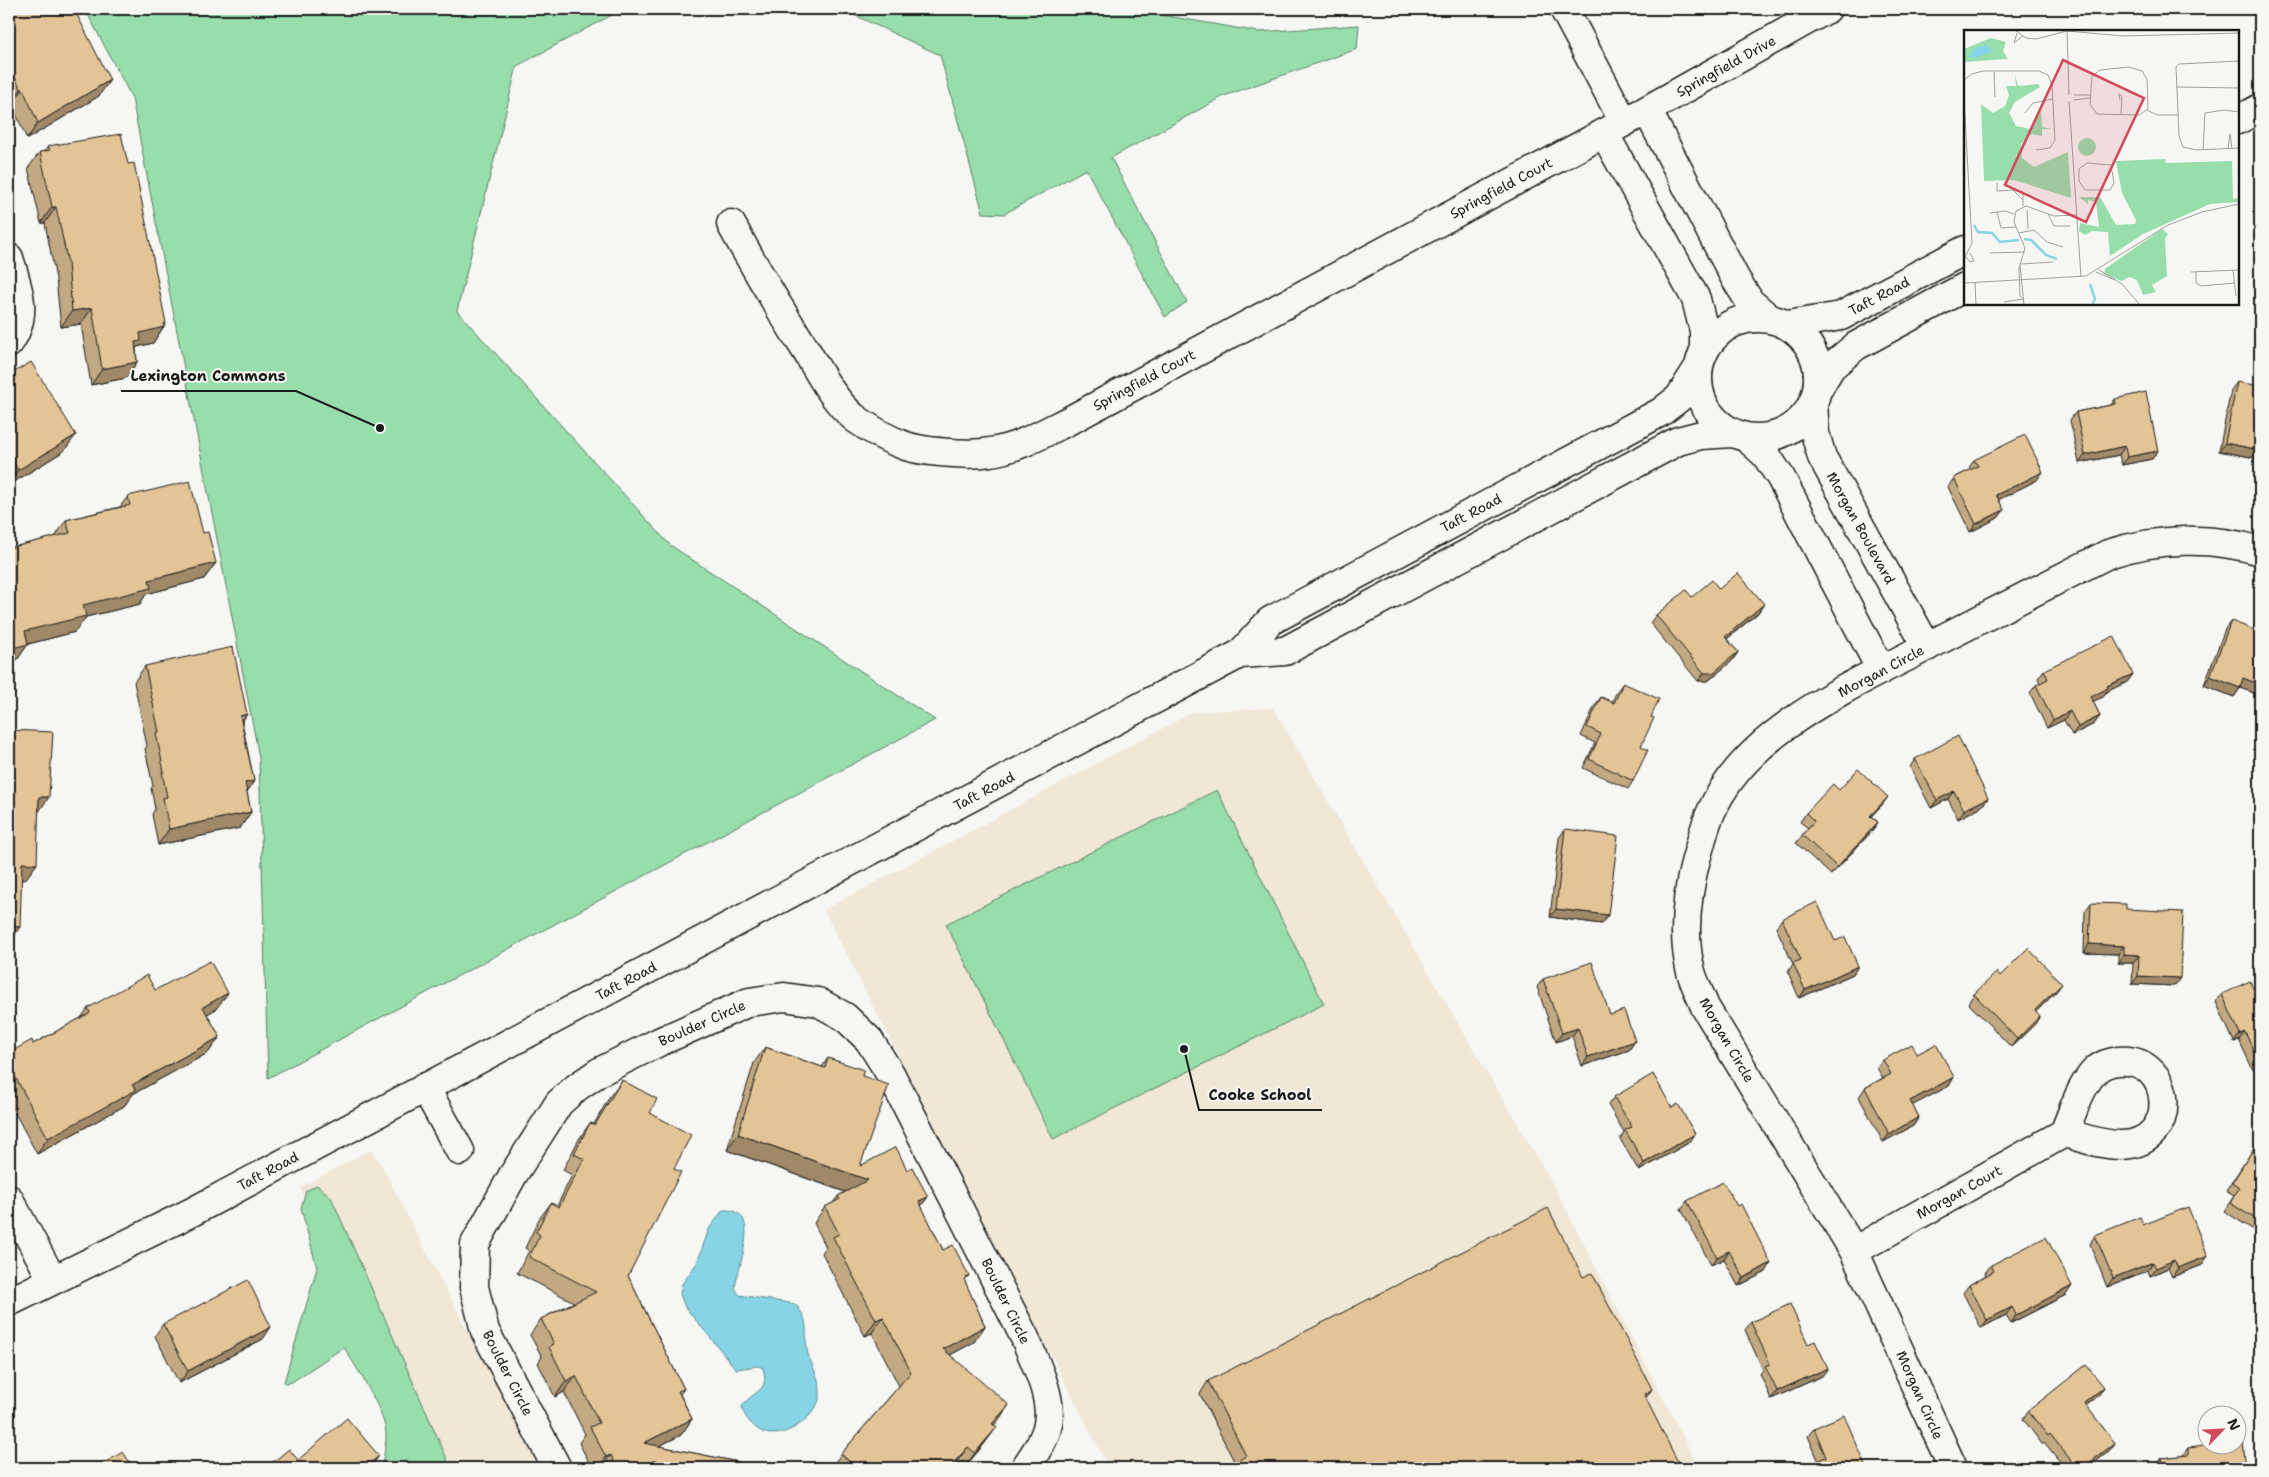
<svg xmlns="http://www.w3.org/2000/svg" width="2269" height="1477" viewBox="0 0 2269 1477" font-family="'Shantell Sans',sans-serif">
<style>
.built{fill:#f0e7d6}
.green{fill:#97deac;stroke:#5a7d64}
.water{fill:#86d4e5;stroke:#5c8a95}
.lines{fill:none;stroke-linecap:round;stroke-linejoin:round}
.street-casing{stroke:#1c1c1c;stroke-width:31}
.secondary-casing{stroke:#1c1c1c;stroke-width:31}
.street{stroke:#f6f6f2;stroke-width:28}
.secondary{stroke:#f6f6f2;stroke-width:28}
.wall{fill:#c3a981;stroke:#1c1c1c}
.shaded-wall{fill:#9f8969;stroke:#1c1c1c}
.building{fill:#e3c496;stroke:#1c1c1c}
.labels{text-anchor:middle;stroke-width:4;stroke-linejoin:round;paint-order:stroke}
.street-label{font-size:14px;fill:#1c1c1c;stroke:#f6f6f2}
.inset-river{fill:none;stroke:#86d4e5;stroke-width:2.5}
.inset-road{fill:none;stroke:#9f9f9c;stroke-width:1}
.view{fill:#d1495b;fill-opacity:0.15;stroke:#d1495b;stroke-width:2.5}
.inset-edge{fill:none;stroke:#1c1c1c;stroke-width:2.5}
.leader{fill:none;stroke:#1c1c1c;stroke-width:2}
.callout-dot{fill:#1c1c1c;stroke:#f6f6f2;stroke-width:2}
.callout-label{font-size:15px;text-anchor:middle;font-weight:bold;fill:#1c1c1c;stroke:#f6f6f2;stroke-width:4;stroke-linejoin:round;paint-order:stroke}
</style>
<rect width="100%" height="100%" fill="#f6f6f2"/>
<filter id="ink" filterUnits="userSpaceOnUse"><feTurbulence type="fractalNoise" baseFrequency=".02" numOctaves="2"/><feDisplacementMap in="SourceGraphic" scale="10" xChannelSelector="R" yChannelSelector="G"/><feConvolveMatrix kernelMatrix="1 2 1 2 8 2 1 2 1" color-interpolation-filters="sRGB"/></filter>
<g filter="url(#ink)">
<path class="built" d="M1273 708 1555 1188 1699 1468H1109L824 910 1193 712Z
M370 1150 378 1159 539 1468H445L300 1188Z"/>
<path class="green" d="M85 9H623L517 66 457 311 670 545 935 720 268 1078 259 757 132 98Z
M841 9H1128L1259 32 1359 25 1357 49 1224 96 1111 158 1187 302 1165 317 1086 169 1004 214 983 213 940 55Z
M1217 790 1324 1004 1053 1139 946 924Z
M317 1185 331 1197 451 1468H381C384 1456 388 1439 385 1426 377 1398 358 1371 344 1347L292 1382 286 1384 284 1382 317 1268 301 1208 306 1191Z"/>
<path class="water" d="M723 1210C764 1208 738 1264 735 1288L739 1295 795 1304C811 1322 804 1329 807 1350 810 1365 821 1378 820 1394 819 1415 787 1439 766 1433 760 1432 755 1427 751 1423 746 1418 743 1413 742 1406 755 1389 770 1392 763 1368L758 1366 736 1369 685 1307 680 1294 682 1284 697 1263 709 1229Z"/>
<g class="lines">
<g class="street-casing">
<path id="street" d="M1564 9 1624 122
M1647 110 1735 278 1750 302 1770 319
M1604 133 1696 299 1704 331V351
M731 224C755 268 780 310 807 352 820 374 835 403 856 419 870 429 887 439 903 445 921 452 970 456 990 452 1020 448 1047 431 1074 418L1647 110 1827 9
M9 258C18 288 29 315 9 343
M1813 403 1815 433 1822 457 1927 647
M1747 438 1766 455 1781 478 1881 670
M425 1087 460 1151
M9 1199 52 1279
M1854 1251 2064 1133C2083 1138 2102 1145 2121 1145 2182 1144 2174 1055 2118 1061 2111 1062 2103 1064 2097 1069 2080 1085 2073 1112 2064 1133
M557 1468 485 1331 474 1287 475 1244 513 1175 559 1103 577 1087 599 1072 659 1042 749 1002 784 997 818 1002 845 1017 869 1040 891 1075 1025 1338C1035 1363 1053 1396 1048 1424 1045 1440 1034 1454 1025 1468
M1953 1468 1854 1251 1705 1007C1700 994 1693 981 1690 968 1682 933 1687 894 1696 859 1701 844 1704 827 1711 812 1747 730 1851 686 1926 647 1987 616 2048 585 2108 554 2156 538 2212 536 2260 551"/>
</g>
<g class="secondary-casing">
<path id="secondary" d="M2238 120 2260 108
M1698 378a60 60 0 1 1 120 0a60 60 0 1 1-120 0Z
M1788 325 1841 316 1965 250
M1818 389 1831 367 1856 346 1965 287
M1240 654 1285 651 1678 441 1701 435 1732 433
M9 1302 192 1212 1240 654 1270 621 1661 412 1679 398 1698 368"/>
</g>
<use href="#street" class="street"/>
<use href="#secondary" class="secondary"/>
</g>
<path class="wall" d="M9 9 99 96 27 139 12 105H10L9 104Z
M48 146 164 326 153 343 137 347 136 348 137 362 126 378 91 385 81 324 61 327 56 279 45 223H41L28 168 40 152 45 151Z
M9 375 64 451 9 485Z
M2237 382 2256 458 2219 451 2231 390Z
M2115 399 2152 459 2122 465 2119 455 2079 463 2070 420 2076 412 2111 405Z
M1974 460 2037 480 1998 500 2004 510 1998 518 1970 532 1948 487 1954 478 1970 470 1969 468Z
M128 496 204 579 146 594 140 604 86 617 75 632 28 644 17 660 9 662V548L55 537 66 520 120 507Z
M1719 589 1758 613 1727 639 1738 652 1732 661 1708 681H1698L1650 623 1656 615 1692 597Z
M2231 621 2260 695 2240 688 2234 697 2204 685 2225 629Z
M145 666 247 714 242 722 254 781 247 792 251 812 240 828 158 845 152 814 155 809 151 788 153 786 145 749 147 746 134 682Z
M2044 670 2133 674 2127 682 2106 692 2103 697 2093 701 2100 716 2094 724 2072 735 2064 720 2047 728 2030 693 2036 685 2040 683 2038 678Z
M1623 683 1651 717 1641 746 1633 781 1628 789 1583 768 1595 743 1581 736 1595 705 1601 697 1612 702 1617 691Z
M1915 759 1988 798 1982 806 1958 819 1948 799 1931 808 1910 767Z
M1839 790 1882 805 1871 816 1878 822 1872 831 1831 875 1796 843 1808 828 1800 822 1806 813Z
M1565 829 1608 915 1602 924 1550 917 1559 838Z
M2091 903 2126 909 2180 978 2174 986 2132 984 2133 963H2118V954L2084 953 2085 911Z
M1782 919 1835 941 1858 966 1853 974 1799 998 1788 972 1793 964 1776 927Z
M2000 976 2056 992 2036 1012 2035 1024 2011 1047 1968 1003 1974 994Z
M1543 979 1610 1015 1635 1041 1629 1050 1582 1066 1572 1036 1556 1042 1537 987Z
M155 990 216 1009 207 1014 220 1037 208 1053 133 1094 124 1106 37 1154 9 1102V1053L33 1044 81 1018 88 1008Z
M2222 994 2260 1002V1079L2256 1068 2253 1070 2239 1040 2234 1042 2216 1002Z
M765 1047 822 1067 828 1058 862 1076 860 1166 921 1206 943 1250 965 1282 985 1326 974 1342 950 1355 998 1421 994 1425 985 1443 964 1468H963L956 1463 952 1468H831L841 1454 899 1386 872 1333 865 1336 822 1253 826 1247 814 1223 825 1207 833 1203 838 1196 845 1192 727 1150 754 1063Z
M1917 1054 1954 1077 1949 1086 1912 1105 1919 1117 1913 1126 1883 1142 1859 1097 1865 1088 1883 1078 1877 1068 1883 1060Z
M622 1080 650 1113 674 1169 628 1276 684 1389 680 1394 692 1419 681 1435 659 1446 768 1468H592L579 1443 585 1434 564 1392 555 1397 538 1363 542 1357 530 1335 541 1319 574 1302 517 1273 529 1251 525 1248 539 1219 551 1203 557 1206 572 1175 563 1170 579 1139 590 1123 594 1124 610 1096Z
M1614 1097 1672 1108 1690 1142 1639 1171 1620 1139 1624 1132 1608 1105Z
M2254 1148 2260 1151V1234L2224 1211 2234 1196 2226 1191Z
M1687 1201 1766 1272 1738 1286 1724 1259 1711 1265 1681 1209Z
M2143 1225 2202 1265 2172 1277 2168 1268 2150 1276 2148 1270 2107 1287 2090 1244 2095 1235Z
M1991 1265 2066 1295 2011 1323 2006 1315 1981 1328 1963 1293 1969 1285 1986 1275 1985 1273Z
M1583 1277 1235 1463 1200 1394 1208 1381Z
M1751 1322 1822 1376 1771 1399 1760 1374 1763 1370 1745 1330Z
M163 1324 263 1339 179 1383 155 1336Z
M2104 1387 2098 1396 2086 1406 2115 1443 2109 1451 2088 1468H2065L2044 1442 2042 1444 2023 1419 2028 1411Z
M1814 1428 1867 1468H1810L1814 1462 1818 1460 1808 1436Z
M2188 1448 2246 1468H2156V1466L2162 1458 2182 1456Z"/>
<path class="shaded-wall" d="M110 80 99 96 27 139 38 123Z
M21 89H23L12 105H10Z
M52 207H56L45 223H41Z
M92 308 81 324 61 327 72 311Z
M166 323 153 343 137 347 130 357 124 358 140 333Z
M137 362 126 378 91 385 102 369Z
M76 435 64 451 9 485V483L18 470Z
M2225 443 2260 450V451L2256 458 2219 451Z
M2125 446 2119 455 2079 463 2085 455Z
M2158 451 2152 459 2122 465 2127 457Z
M2043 472 2037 480 1990 504 1996 495Z
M2004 510 1998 518 1970 532 1976 524Z
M216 563 204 579 146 594 140 604 86 617 75 632 28 644 17 660 9 662V649L25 631 83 605 149 580Z
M1764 604 1758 613 1719 645 1725 637Z
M1738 652 1732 661 1708 681H1698L1704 673Z
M2133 674 2127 682 2106 692 2103 697 2085 705 2091 697 2107 686Z
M2210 676 2240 688 2234 697 2204 685Z
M2243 678 2260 685V695L2237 687Z
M2070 711 2064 720 2047 728 2053 720Z
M247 714 236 730 240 716Z
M2100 716 2094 724 2072 735 2078 727Z
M254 781 243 797 245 783Z
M1954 791 1948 799 1931 808 1937 800Z
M39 797H49L38 813Z
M1888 797 1882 805 1864 824 1870 816Z
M1988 798 1982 806 1958 819 1964 810Z
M251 812 240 828 158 845 169 829Z
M1878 822 1872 831 1831 875 1837 867Z
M22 863 37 864 25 880 11 879Z
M1556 909 1608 915 1602 924 1550 917Z
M9 926 20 927 9 943Z
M2089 944 2124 946 2118 954 2084 953Z
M2124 954 2139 955 2133 963H2118Z
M1858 966 1853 974 1799 998 1805 990Z
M2138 976 2180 978 2174 986 2132 984Z
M2062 984 2056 992 2029 1019 2035 1010Z
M228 993 216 1009 192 1023 203 1007Z
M2040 1016 2035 1024 2011 1047 2017 1039Z
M1578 1028 1572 1036 1556 1042 1562 1033Z
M2245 1032 2239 1040 2234 1042 2240 1034Z
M220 1037 208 1053 133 1094 124 1106 37 1154 48 1138 132 1085Z
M1635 1041 1629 1050 1582 1066 1588 1057Z
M2260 1060V1062L2256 1068 2253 1070 2258 1061Z
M1954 1077 1949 1086 1904 1110 1910 1101Z
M1919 1117 1913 1126 1883 1142 1889 1134Z
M738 1134 868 1180 857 1196 727 1150Z
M1695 1134 1690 1142 1639 1171 1644 1163Z
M928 1197 916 1213 919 1201Z
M1729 1251 1724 1259 1711 1265 1717 1257Z
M2208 1256 2202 1265 2172 1277 2178 1268Z
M2174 1260 2168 1268 2150 1276 2156 1268Z
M2153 1262 2148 1270 2107 1287 2113 1278Z
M1771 1263 1766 1272 1738 1286 1744 1278Z
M2072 1286 2066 1295 2011 1323 2016 1315Z
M2012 1307 2006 1315 1981 1328 1987 1320Z
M883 1317 872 1333 865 1336 876 1320Z
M985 1326 974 1342 932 1365 943 1349Z
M271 1327 263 1339 179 1383 188 1371Z
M1828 1368 1822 1376 1771 1399 1777 1391Z
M576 1376 564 1392 555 1397 566 1381Z
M2104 1387 2098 1396 2078 1412 2084 1403Z
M1652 1389 1643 1402 1644 1395Z
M1009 1405 998 1421 981 1440 992 1424Z
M692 1419 681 1435 633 1459 644 1443Z
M997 1427 985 1443 964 1468 975 1453Z
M2115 1443 2109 1451 2088 1468H2083Z
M968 1447 952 1468H949Z
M611 1455 601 1468H598L606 1457Z
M379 1456 370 1468H364Z
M657 1460 652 1468H640Z"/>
<path class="building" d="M9 9H74L110 80 38 123 23 89H21L9 66Z
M121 134 128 164 134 163 166 323 164 324V327L140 333 141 341 135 342 137 362 102 369 92 308 72 311 68 263 56 207H52L40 152 50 150 48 146Z
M31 362 76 435 18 470 10 456 9 457V375Z
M2237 382 2260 386V450L2225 443Z
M2146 392 2158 451 2127 457 2125 446 2085 455 2076 412 2116 404 2115 399Z
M2025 435 2043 472 1996 495 2004 510 1976 524 1954 478 1978 466 1974 460Z
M190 481 203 533 208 532 216 563 149 580 151 588 83 605 86 616 25 631 28 644 9 649V548L70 533 66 520 130 505 128 496Z
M1738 573 1764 604 1725 637 1738 652 1713 673H1704L1656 615 1686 590 1692 597 1712 580 1719 589Z
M2231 621 2260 632V685L2243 678 2240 688 2210 676Z
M2114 636 2133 674 2107 686 2108 688 2091 697 2100 716 2078 727 2070 711 2053 720 2036 685 2048 679 2044 670Z
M233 647 247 714 240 716 254 781 245 783 251 812 169 829 163 798 167 797 162 772H164L156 733 159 732 145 666Z
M1623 683 1659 699 1651 717 1654 718 1641 746 1648 750 1633 781 1589 759 1601 734 1587 727 1601 697 1614 703Z
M9 730 53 732 49 797H39L37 864 22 863 20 927 9 926Z
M1958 736 1988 798 1964 810 1954 791 1937 800 1915 759Z
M1858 769 1888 797 1870 816 1878 822 1837 867 1802 835 1814 821 1806 813 1833 784 1839 790Z
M1565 829 1618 836 1608 915 1556 909Z
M1817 902 1835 941 1845 937 1858 966 1805 990 1793 963 1801 960 1782 919Z
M2091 903 2126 904V909L2183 912 2180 978 2138 976 2139 955 2124 954V946L2089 944Z
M2028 948 2062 984 2035 1010 2040 1016 2017 1039 1974 994 1997 972 2000 976Z
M210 961 228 993 203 1007 220 1037 132 1085 136 1090 48 1138 9 1065V1053L32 1040 33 1044 90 1013 88 1008 147 975 155 990Z
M1592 962 1610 1015 1624 1010 1635 1041 1588 1057 1578 1028 1562 1033 1543 979Z
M2250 981 2260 1002V1060L2258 1061 2245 1032 2240 1034 2222 994Z
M1912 1044 1917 1054 1936 1044 1954 1077 1910 1101 1919 1117 1889 1134 1865 1088 1891 1074 1883 1060Z
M765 1047 825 1068 828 1058 864 1070 862 1076 889 1085 860 1166 896 1147 907 1170 912 1167 928 1197 919 1201 943 1250 953 1245 969 1276 964 1279 985 1326 943 1349 1009 1405 992 1424 997 1427 975 1453 968 1447 949 1468H857L841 1454 911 1372 883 1317 876 1320 833 1237 839 1234 825 1207 840 1199 838 1196 868 1180 738 1134Z
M1653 1074 1672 1108 1678 1104 1695 1134 1644 1163 1625 1130 1632 1127 1614 1097Z
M622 1080 657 1099 650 1113 691 1135 674 1169 681 1172 628 1276 684 1389 678 1391 692 1419 644 1443 768 1468H656L657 1460 640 1468H617L611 1455 606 1457 590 1427 599 1423 576 1376 566 1381 549 1347 554 1344 541 1319 596 1292 529 1257 540 1235 536 1232 551 1203 559 1207 584 1159 574 1154 590 1123 595 1125Z
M2254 1148 2260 1151V1222L2230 1203 2239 1188 2232 1183Z
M1723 1182 1737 1206 1741 1204 1771 1263 1744 1278 1729 1251 1717 1257 1687 1201Z
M2188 1207 2208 1256 2178 1268 2174 1260 2156 1268 2153 1262 2113 1278 2095 1235 2140 1217 2143 1225Z
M1548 1208 1583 1277 1592 1273 1652 1389 1644 1395 1681 1468H1226L1246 1456 1208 1381Z
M2046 1237 2072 1286 2016 1315 2012 1307 1987 1320 1969 1285 1994 1271 1991 1265Z
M248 1280 271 1327 188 1371 163 1324Z
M1790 1304 1808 1344 1815 1341 1828 1368 1777 1391 1765 1366 1770 1364 1751 1322Z
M2086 1365 2104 1387 2084 1403 2115 1443 2083 1468H2077L2050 1434 2048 1436 2028 1411Z
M1844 1415 1867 1468H1817L1814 1462 1826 1457 1814 1428Z
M347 1418 379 1456 364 1468H266L289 1449 298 1460Z
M2243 1442 2246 1468H2163L2162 1458 2188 1455V1448L2218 1444H2236V1443Z
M123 1452 133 1468H95Z"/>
</g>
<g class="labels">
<g class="street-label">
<text transform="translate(1726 66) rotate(-29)" y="5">Springfield Drive</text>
<text transform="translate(1501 188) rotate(-28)" y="5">Springfield Court</text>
<text transform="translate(1879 296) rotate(-28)" y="5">Taft Road</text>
<text transform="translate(1144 380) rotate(-28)" y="5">Springfield Court</text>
<text transform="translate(1471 513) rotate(-28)" y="5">Taft Road</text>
<text transform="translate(1861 528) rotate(61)" y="5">Morgan Boulevard</text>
<text transform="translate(1881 671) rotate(-28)" y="5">Morgan Circle</text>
<text transform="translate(984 791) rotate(-28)" y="5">Taft Road</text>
<text transform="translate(626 981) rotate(-28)" y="5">Taft Road</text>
<text transform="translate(702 1023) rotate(-24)" y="5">Boulder Circle</text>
<text transform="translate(1727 1040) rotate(60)" y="5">Morgan Circle</text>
<text transform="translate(268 1171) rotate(-28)" y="5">Taft Road</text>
<text transform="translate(1959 1192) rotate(-29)" y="5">Morgan Court</text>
<text transform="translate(1006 1301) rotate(64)" y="5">Boulder Circle</text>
<text transform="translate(508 1373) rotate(63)" y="5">Boulder Circle</text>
<text transform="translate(1920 1395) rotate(66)" y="5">Morgan Circle</text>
</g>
</g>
<g transform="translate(1964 30)">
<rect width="275" height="275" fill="#f6f6f2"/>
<path d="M27 8 42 12 39 21 44 29 0 32V19ZM51 45 54 56 74 54 76 57 51 72 45 83 52 96 66 99 77 81 78 97 88 99H78V106L68 104 57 114 58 128 70 137 104 122 107 168 50 150 20 151 17 74 29 83 41 76 45 65 42 56H52ZM114 117a9 9 0 1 1 18 0a9 9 0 1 1-18 0ZM201 129 202 133 268 131 269 169 275 168V172L246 174 179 204 146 226 144 202 128 201 121 205 115 201 116 193 135 197 132 172 124 170V174L115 167H136L152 195 171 194 172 190 158 163 152 131ZM198 199 204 204 201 209 203 246 188 255 192 262 179 265 173 250 166 247 157 251 140 244 141 239Z" fill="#97deac"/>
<path d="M23 15 28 21 12 28 4 27 13 17Z" fill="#86d4e5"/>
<path class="inset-river" d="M10 195 14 202 28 203 36 212 55 210M60 209 67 210 82 225 93 229M126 254 131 269 128 275"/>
<path class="inset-road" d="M51 0 62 8 72 9 103 1 159 6 275 3M103 1 105 65M53 3 50 13 59 6M275 31 215 34 212 37 215 106 219 117 232 120 275 118M165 37 178 41 183 49 184 79 175 85 133 84 126 74 128 46 136 40ZM30 42 31 67M0 50 8 44 19 41H75L84 45 88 55 91 110 86 118 72 120M213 57 275 58M110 65H126M0 69 8 213 0 229M110 70 126 68M156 70 155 64 158 66 157 85M105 71 117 247M183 80 193 85H214M61 83 69 73 89 69M264 119 266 104 268 119M239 120 241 83 260 80 275 82M123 133 147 135 150 153 146 160H121L115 151V139ZM33 153V161L49 160 59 170V176M50 160 59 162V170M63 180 64 199M33 182 37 198 52 197M26 183 41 181 50 184M84 184 90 196H106M55 203 70 200 83 212 99 217M26 223 61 222M2 227 6 232 10 231 6 223M57 234 89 232M56 235 60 275M135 240 158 254 176 275M269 240 272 266M132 242 151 250M227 242 275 240M232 242V253L237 256 271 253M0 253 122 246 204 195 238 182 275 174M11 253 12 275M59 269 56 266 55 238 61 218 50 192 52 181 62 176 90 186 113 185M40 272 59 269"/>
<path class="view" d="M99 30 180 68 122 192 41 155Z"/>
<rect width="275" height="275" class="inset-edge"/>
</g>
<path class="leader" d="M380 428L296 391H121M1184 1049L1199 1110H1322"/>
<g class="callout-dot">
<circle cx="380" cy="428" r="5"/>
<circle cx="1184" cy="1049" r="5"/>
</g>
<g class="callout-label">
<text x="208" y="381">Lexington Commons</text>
<text x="1260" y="1100">Cooke School</text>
</g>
<rect width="2269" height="1477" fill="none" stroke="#f6f6f2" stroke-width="30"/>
<rect x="15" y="15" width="2239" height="1447" fill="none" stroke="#1c1c1c" stroke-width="2" filter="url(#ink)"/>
<g transform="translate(2222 1430) rotate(65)"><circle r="24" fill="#f6f6f2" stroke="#9f9f9c"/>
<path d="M0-4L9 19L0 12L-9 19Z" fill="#d1495b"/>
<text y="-8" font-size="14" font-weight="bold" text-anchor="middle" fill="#1c1c1c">N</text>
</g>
</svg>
